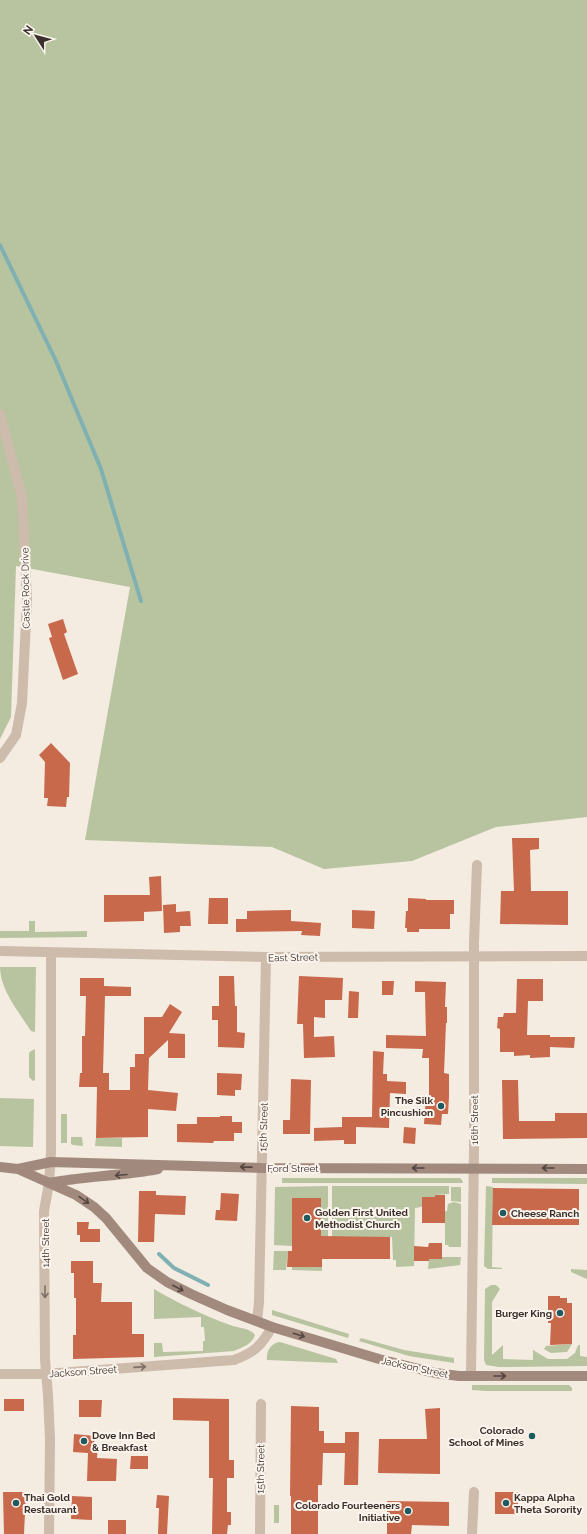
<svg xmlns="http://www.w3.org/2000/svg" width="587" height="1534" viewBox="0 0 587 1534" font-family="Raleway,sans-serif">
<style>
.green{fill:#b8c4a0}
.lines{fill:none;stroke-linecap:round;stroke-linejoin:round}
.stream{stroke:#7fb0b2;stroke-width:4}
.building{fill:#c8694b}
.minor{stroke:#cdbbac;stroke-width:10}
.secondary{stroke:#a18a7d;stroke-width:10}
.oneway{stroke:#544640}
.oneway2{stroke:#7d6f65}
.poi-dot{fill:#1f5a5e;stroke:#fbf5ee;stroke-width:1.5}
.labels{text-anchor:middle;stroke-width:4;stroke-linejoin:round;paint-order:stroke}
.street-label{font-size:10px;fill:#3b302b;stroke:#fbf5ee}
.poi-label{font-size:10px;font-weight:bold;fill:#3b302b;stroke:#fbf5ee;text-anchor:start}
</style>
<rect width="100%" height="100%" fill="#f4ebe1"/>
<path class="green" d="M0 0H587V817L496 827 412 861 324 869 272 847 85 840 130 587 16 566 11 717 0 739Z
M29 921H35V932L87 931V937L0 938V931H29Z
M0 967H36L35 1032 31 1031C19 1012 0 990 0 967Z
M35 1049V1080L33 1081 29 1077V1053L31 1051Z
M0 1098 34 1099 33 1147 0 1146Z
M61 1114H67V1143H61Z
M71 1137H82L83 1146 73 1145 71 1144Z
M96 1138H122V1147L95 1146Z
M282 1178H460L462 1180 463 1183H282Z
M492 1178H587V1184L492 1183Z
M328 1186V1237H321V1199L293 1198 292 1246 274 1245 275 1187Z
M332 1186H449V1194L435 1195V1197L421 1207 415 1208 414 1266 396 1267V1260H393L392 1237H332Z
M486 1186 493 1187 492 1267 502 1268V1269H488L484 1266Z
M451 1187H461V1202L451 1201Z
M454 1202 461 1204V1247H449L448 1245H445V1211H447L448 1204Z
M274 1251H288L286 1270H273Z
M442 1257H461L460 1265 428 1269 429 1259Z
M292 1267H322V1271L292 1270Z
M571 1269 587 1270V1279L571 1272Z
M491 1285H496L500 1289 492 1302V1355L503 1345V1359L533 1360V1350L548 1359H567L575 1353 578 1345H580V1356L587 1357V1366L499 1367 486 1365 484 1360 485 1289Z
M154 1289C178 1303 203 1315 230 1325 237 1328 251 1328 255 1335 251 1345 243 1347 234 1351L154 1357V1343H162L163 1352 203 1351V1341H205L204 1327H201V1317L154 1319Z
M272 1310 349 1334 348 1338 272 1315Z
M361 1338 404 1350 454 1358V1363L409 1356 359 1341Z
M280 1342 336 1359 338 1363 267 1360C266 1351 271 1343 280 1342Z
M572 1344 567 1352 551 1353 544 1349 546 1346Z
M472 1385H569L572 1388V1391H487L472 1390Z
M274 1505H279V1523H274Z"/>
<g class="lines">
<path class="stream" d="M0 245 56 361 101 469 141 601
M159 1254 174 1268 208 1285"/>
</g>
<path class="building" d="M63 619 67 632 64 634 78 674 63 680 49 638 52 637 48 624Z
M51 743 70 763 69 797H67L66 807 47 806 48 798H44L45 762 39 755Z
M512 838H539V849L530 850 531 891H568V925L500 924 501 891H514Z
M161 876 162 911 144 912V921L104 922V895H150L149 877Z
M209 898H228V924H208Z
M408 898 426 899V900H454V914H450V929H419V932H407V928H405L406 911H408Z
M176 904V912L190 911 191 926H180V932L164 933 163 905Z
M291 910V921L321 923 320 936 301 935 302 931 236 932V919H247V911Z
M352 910 375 911 374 929 352 928Z
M219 976H234L235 1006H237V1032L245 1033 244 1048 218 1047V1020H212V1006H219Z
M299 976 343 978 342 1000H325V1018L314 1017V1037L334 1036 335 1057 304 1058 303 1024H297Z
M80 978H104V986L131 987V996H105L103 1073H109V1090H130V1067H135V1054H144V1017H162L170 1004 182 1012 169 1033 185 1034V1058H168V1040L149 1058 148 1090 178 1093 176 1111 148 1109V1137L96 1138 97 1087H79L80 1073H82V1036H85L86 996H80Z
M517 979H543V1001H528L527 1035H550V1037H575L574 1048 550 1047V1057L530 1058V1055L514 1056V1052H500V1029L497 1028 498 1017H503L504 1013H516Z
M382 981H394L393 995H382Z
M415 981 446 982 445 1007H447V1023H446L444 1073 449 1074V1097L448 1114H442L441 1125 424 1124 426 1096H429V1058H422L423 1049 386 1048V1035L426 1036 425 992H415Z
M349 991 359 992 358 1018H348Z
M373 1051 384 1052 383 1074H387V1081L406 1082V1094L390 1093 389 1128 356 1127V1144H344V1140L314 1141V1128L342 1127V1117H372Z
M217 1073 242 1074 241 1090H235V1096L217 1095Z
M291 1079 311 1080 310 1134H283V1120H290Z
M502 1080H518L519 1121H555V1113H587V1138L503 1139Z
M220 1116H232V1122H242V1133H234V1141H214L213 1143 177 1142V1124H197V1117H220Z
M404 1127 416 1128 415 1144 403 1143Z
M493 1188 579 1189V1225H492Z
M139 1191H156V1195L186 1196 185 1215 155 1214 154 1242H138Z
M221 1193 239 1194 237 1221 215 1220 216 1210H220Z
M435 1195H445V1223H422V1197H435Z
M292 1198H321V1236L390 1237V1259H322V1267H287L288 1251H292Z
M77 1222H89L88 1229H100V1242H80V1235H77Z
M429 1243H442V1259H429V1261H414V1246L428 1247Z
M71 1261H93V1283H102L101 1302H132V1334H144V1357L73 1359V1335H76V1298H74V1273H71Z
M548 1296H560V1298H567V1303H572V1344L550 1345 551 1323H548Z
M173 1398 229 1399V1460H234V1478H227V1512H231V1525H228L227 1534H212L213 1478H209V1421L173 1420Z
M4 1399H24V1411H4Z
M79 1400H102L101 1417H79Z
M291 1406 319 1407V1431H324V1443H345V1432H359L358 1485H344L345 1453H323L322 1485H318V1534H291V1496H290Z
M440 1408V1474L378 1473 379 1439H427L425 1409Z
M74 1434 95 1436 94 1445H98L97 1458 117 1459 116 1481H87L88 1453 73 1452Z
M131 1456H148V1469H130Z
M3 1492H26L24 1534H4Z
M495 1492H518V1514H495Z
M157 1495 169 1496 167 1534H158L159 1508H156Z
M72 1496 92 1497V1520L71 1519Z
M387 1501 449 1502V1526L412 1525 411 1534H387Z
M108 1520H126V1534H108Z"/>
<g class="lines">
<path class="minor" d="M0 414 22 497 27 600 22 703 16 735 0 758
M0 951 266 957 587 956
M257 1321 259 1302 266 957
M0 1374H45L234 1360C255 1352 261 1346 272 1327
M471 1375 474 1148V942L477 865
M49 1534 50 1439 48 1395 45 1359 44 1211 49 1183 51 1152V953
M260 1534 261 1404
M472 1534 474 1492"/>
<path class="secondary" d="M0 1167 18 1169 51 1162 262 1168 587 1169
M18 1169 76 1195 94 1207 106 1218 147 1268 167 1282 191 1294 227 1310 272 1327 379 1359 435 1373 459 1376H587
M49 1183C85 1176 122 1176 158 1169"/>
</g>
<defs><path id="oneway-shaft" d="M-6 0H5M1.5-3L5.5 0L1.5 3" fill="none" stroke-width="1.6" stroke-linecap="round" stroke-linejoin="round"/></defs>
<g class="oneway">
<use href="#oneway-shaft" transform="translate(246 1167) rotate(-179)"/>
<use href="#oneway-shaft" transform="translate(418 1168) rotate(-180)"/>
<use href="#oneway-shaft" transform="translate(548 1168) rotate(-180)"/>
<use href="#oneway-shaft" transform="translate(121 1175) rotate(175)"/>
<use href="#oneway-shaft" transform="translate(84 1200) rotate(35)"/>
<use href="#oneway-shaft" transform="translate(178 1288) rotate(27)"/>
<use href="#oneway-shaft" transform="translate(299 1335) rotate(17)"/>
<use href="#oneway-shaft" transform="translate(500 1376)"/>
</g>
<g class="oneway2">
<use href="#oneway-shaft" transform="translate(45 1292) rotate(90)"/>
<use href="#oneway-shaft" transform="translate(140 1367) rotate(-4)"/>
</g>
<g class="poi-dot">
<circle cx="441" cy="1106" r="4"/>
<circle cx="503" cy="1213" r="4"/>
<circle cx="307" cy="1218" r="4"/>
<circle cx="560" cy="1313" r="4"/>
<circle cx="532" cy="1436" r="4"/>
<circle cx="84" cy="1441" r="4"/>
<circle cx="16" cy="1503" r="4"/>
<circle cx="506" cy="1503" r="4"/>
<circle cx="408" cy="1511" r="4"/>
</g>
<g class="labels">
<g class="street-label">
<text transform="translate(25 588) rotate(-91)" y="4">Castle Rock Drive</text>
<text transform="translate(293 957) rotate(-1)" y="4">East Street</text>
<text transform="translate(474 1120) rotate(-90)" y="4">16th Street</text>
<text transform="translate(263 1127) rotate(-88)" y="4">15th Street</text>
<text x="293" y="1172">Ford Street</text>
<text transform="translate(45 1243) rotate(-90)" y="4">14th Street</text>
<text transform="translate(415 1367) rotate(12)" y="4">Jackson Street</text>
<text transform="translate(83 1371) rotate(-4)" y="4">Jackson Street</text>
<text transform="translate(260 1469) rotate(-89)" y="4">15th Street</text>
</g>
<g class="poi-label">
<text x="433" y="1104" text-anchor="end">The Silk<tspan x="433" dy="12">Pincushion</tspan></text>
<text x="315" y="1216">Golden First United<tspan x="315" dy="12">Methodist Church</tspan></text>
<text x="511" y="1217">Cheese Ranch</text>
<text x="552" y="1317" text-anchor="end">Burger King</text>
<text x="524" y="1434" text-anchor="end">Colorado<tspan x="524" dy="12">School of Mines</tspan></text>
<text x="92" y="1439">Dove Inn Bed<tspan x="92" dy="12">&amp; Breakfast</tspan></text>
<text x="24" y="1501">Thai Gold<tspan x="24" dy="12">Restaurant</tspan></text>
<text x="514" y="1501">Kappa Alpha<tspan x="514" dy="12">Theta Sorority</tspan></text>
<text x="400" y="1509" text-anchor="end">Colorado Fourteeners<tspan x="400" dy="12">Initiative</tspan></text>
</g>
</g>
<g transform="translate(36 36) rotate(306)" stroke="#fbf5ee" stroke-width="3" paint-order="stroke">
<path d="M0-3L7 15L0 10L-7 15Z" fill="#3b302b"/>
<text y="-6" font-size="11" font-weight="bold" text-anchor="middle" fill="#3b302b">N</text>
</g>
</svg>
